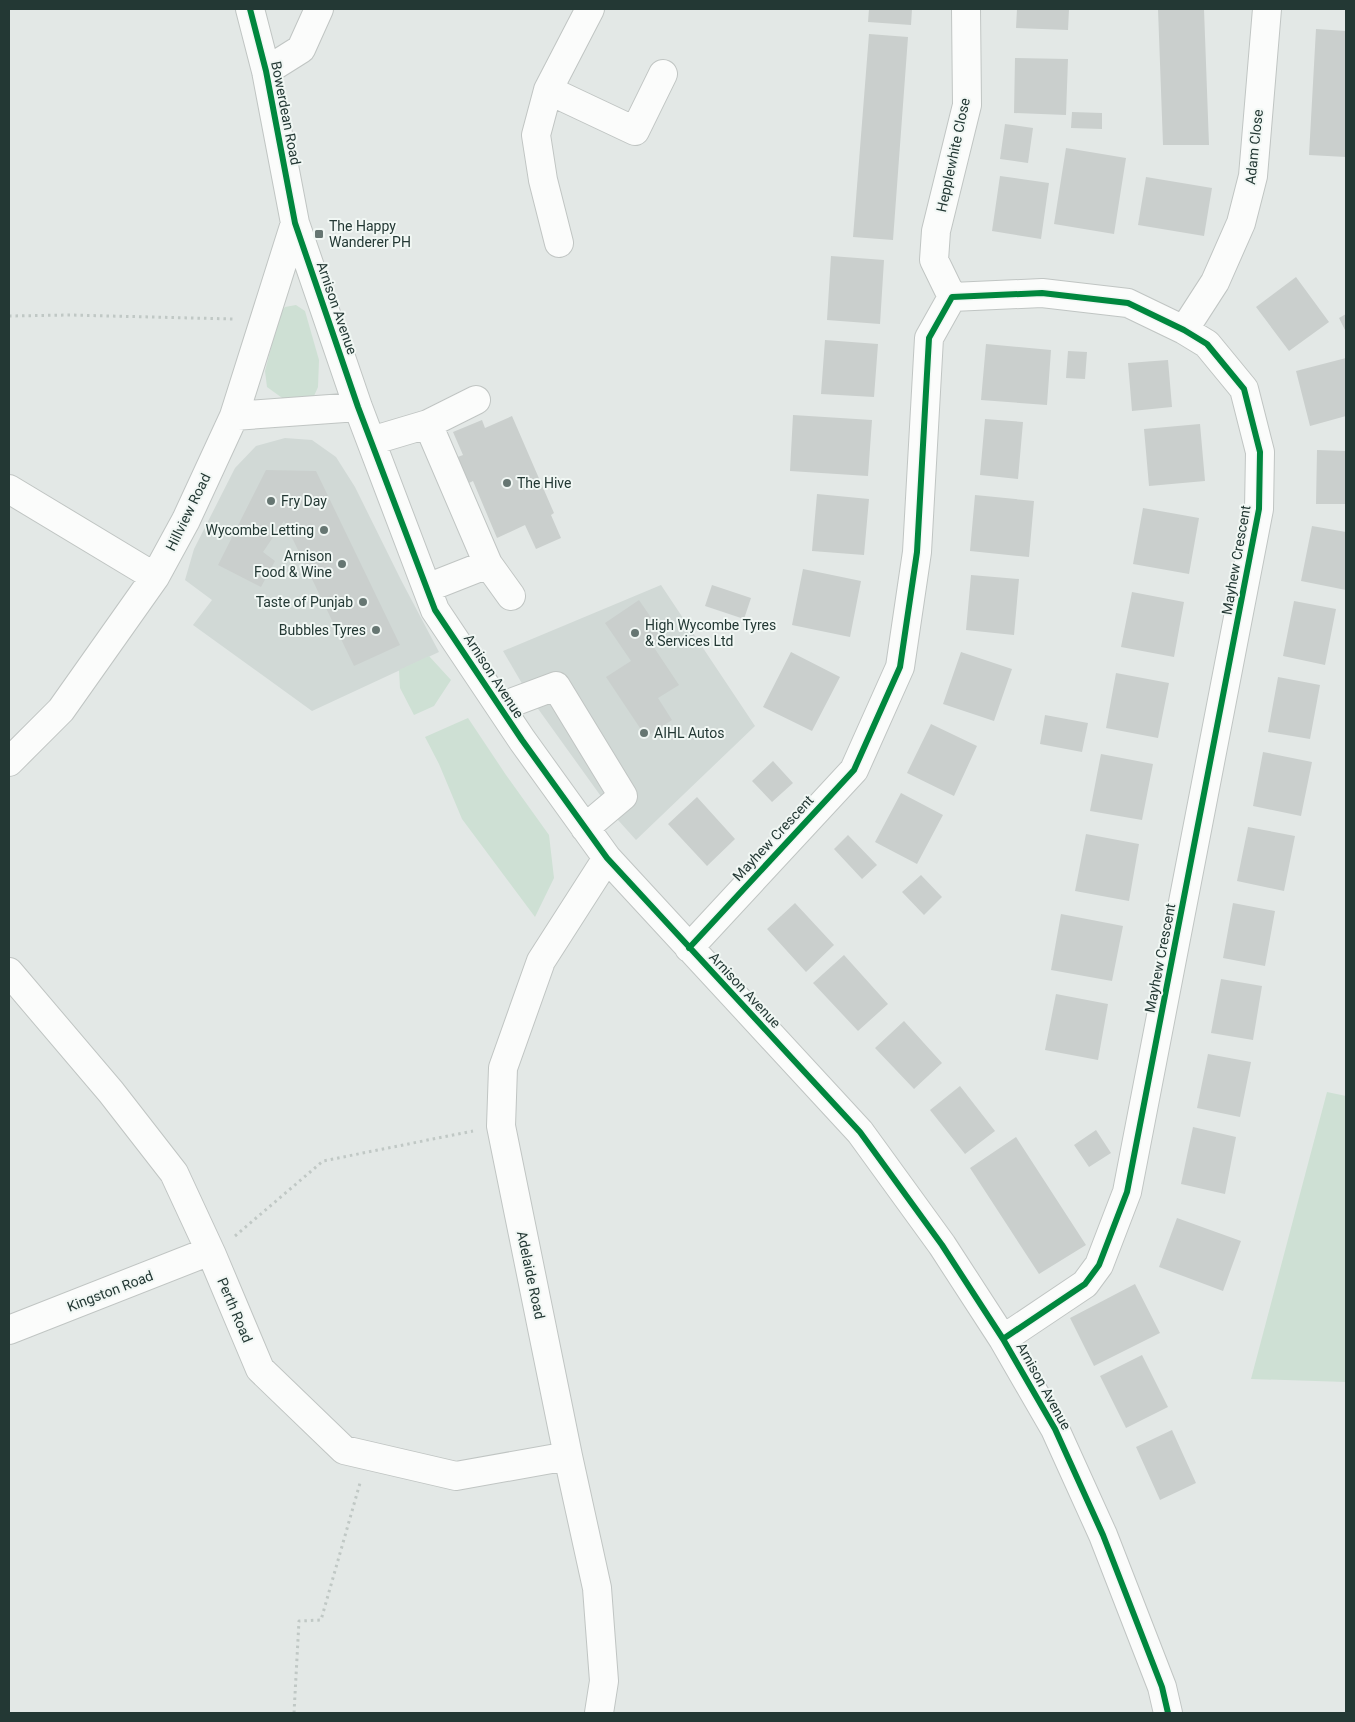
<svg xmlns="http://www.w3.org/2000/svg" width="1355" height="1722" viewBox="0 0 1355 1722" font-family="Roboto,sans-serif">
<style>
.built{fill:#d1d9d6}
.green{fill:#cee0d4}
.building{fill:#cacfcd}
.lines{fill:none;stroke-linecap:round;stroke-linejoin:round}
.minor-casing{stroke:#c0c5c3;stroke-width:30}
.path{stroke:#c0c8c5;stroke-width:3;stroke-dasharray:2.5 4;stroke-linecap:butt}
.minor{stroke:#fbfcfb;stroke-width:28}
.cycleway-casing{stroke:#f1f7f4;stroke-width:9}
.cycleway{stroke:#00873e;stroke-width:6}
.poi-dot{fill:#667672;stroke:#f1f7f4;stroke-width:2}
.labels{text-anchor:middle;stroke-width:4;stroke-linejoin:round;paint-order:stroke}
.street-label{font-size:14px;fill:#233834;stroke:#f1f7f4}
.poi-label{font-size:14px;fill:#233834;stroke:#f1f7f4;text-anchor:start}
</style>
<rect width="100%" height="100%" fill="#e3e8e6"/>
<path class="built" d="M285 438 312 440 336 457 355 487 401 580 439 652 312 711 193 625 212 600 185 580 194 549 235 468 256 446Z
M661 585 755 726 636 840 618 820 531 699 503 651Z"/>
<path class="green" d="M296 305 305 311 319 360 318 387 314 396 285 400 267 387 265 371 280 313 285 307Z
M429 656 451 680 434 706 414 715 400 688 399 670Z
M468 718 506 775 549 835 554 878 535 917 462 819 439 764 425 737Z
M1327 1092 1346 1096V1382L1251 1379Z"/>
<path class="building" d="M869 9H912L911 25 868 22Z
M1017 9H1069L1068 30 1016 28Z
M1158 9H1204L1209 145H1163Z
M1316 29 1346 31V157L1309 155Z
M869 34 908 37 893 240 853 237Z
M1015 58 1068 59 1066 115 1014 113Z
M1072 112 1102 113V129L1071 128Z
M1005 124 1033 128 1028 163 1000 159Z
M1066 148 1126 158 1114 234 1054 224Z
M1000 176 1049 183 1041 239 992 231Z
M1146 177 1212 188 1204 236 1138 225Z
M831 256 884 260 880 324 827 320Z
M1296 277 1329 322 1289 351 1256 307Z
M1346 314V332L1339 318Z
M825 340 878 344 874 397 821 394Z
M986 344 1051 350 1047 405 981 400Z
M1068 351 1087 352 1085 379 1066 378Z
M1346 358V416L1310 426 1296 371Z
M1168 360 1172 407 1132 411 1128 363Z
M793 415 872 420 868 476 790 471Z
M512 416 554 513 551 515 561 538 536 549 525 525 497 538 473 481 467 484 455 458 463 455 453 432 482 420 485 428Z
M985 419 1023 422 1018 479 980 475Z
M1200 424 1205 481 1149 486 1144 429Z
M1317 450 1346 451V504H1316Z
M266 470 316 471 400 645 354 666 284 521 263 552 275 561 261 587 218 565Z
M817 494 869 499 864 555 812 551Z
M975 495 1034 501 1029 557 970 551Z
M1143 508 1199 518 1189 574 1133 564Z
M1312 526 1346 532V590L1301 581Z
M803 569 861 581 850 637 792 625Z
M971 575 1019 579 1014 635 966 630Z
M712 585 751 598 744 619 705 606Z
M1132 592 1184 602 1174 657 1121 647Z
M639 600 665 638 653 646 679 685 658 698 672 720 646 737 606 677 631 661 605 623Z
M1294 601 1336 609 1325 665 1283 656Z
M791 652 840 677 812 731 763 707Z
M961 652 1012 669 994 721 943 704Z
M1116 673 1169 683 1158 738 1106 728Z
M1278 677 1320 685 1310 739 1268 732Z
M1045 715 1088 723 1082 752 1040 744Z
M931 724 977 746 954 796 907 773Z
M1263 752 1312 762 1301 816 1253 806Z
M1101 754 1153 764 1142 820 1090 811Z
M773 761 793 783 772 802 752 781Z
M901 793 943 815 917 864 875 842Z
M697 797 735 839 707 866 668 824Z
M1248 827 1295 836 1284 891 1237 881Z
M1086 834 1139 844 1129 901 1075 891Z
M848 835 877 865 862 879 834 849Z
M921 875 942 897 924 915 902 892Z
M795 903 834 945 806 972 767 929Z
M1233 903 1275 911 1265 966 1223 958Z
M1061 914 1123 926 1112 981 1051 970Z
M844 955 888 1004 858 1031 813 983Z
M1221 979 1262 986 1253 1040 1211 1033Z
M1056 994 1108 1004 1098 1060 1045 1050Z
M904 1021 942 1063 914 1089 875 1048Z
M1208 1054 1251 1062 1240 1117 1197 1108Z
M960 1086 995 1131 965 1154 930 1110Z
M1193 1127 1236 1137 1225 1194 1181 1184Z
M1096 1130 1111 1153 1089 1167 1074 1145Z
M1016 1137 1086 1245 1039 1274 970 1168Z
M1177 1218 1241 1241 1223 1291 1159 1267Z
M1135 1284 1160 1333 1094 1366 1070 1318Z
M1142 1355 1168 1407 1126 1428 1100 1376Z
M1172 1430 1196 1483 1160 1500 1136 1447Z"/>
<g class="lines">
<g class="minor-casing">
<path id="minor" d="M250 9 266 71 295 223 358 407 435 610 522 740 607 858 860 1132 942 1245 1003 1339 1055 1429 1103 1535 1162 1687 1168 1713
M266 71 301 49 319 9
M548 90 635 131 663 74
M559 243 543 180 536 135 548 90 590 9
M952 297 934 260 936 231 967 105 966 9
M1184 330 1215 282 1241 223 1253 176 1267 9
M234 416 358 407
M428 424 476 400
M371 441 428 424 488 564 427 588
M9 489 155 577
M488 564 511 596
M500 707 556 686 623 796 585 828
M9 762 61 710 155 577 186 520 234 416 295 223
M689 948 854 770 900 667 917 552 929 338 952 297 1042 293 1128 303 1184 330 1207 344 1244 389 1260 452 1259 509 1127 1192 1099 1265 1085 1284 1003 1339
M9 972 111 1092 174 1173 212 1255 260 1369 344 1450 456 1476 568 1456
M9 1330 210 1251
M599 1713 604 1681 597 1588 568 1456 501 1126 503 1068 541 961 607 858"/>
</g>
<path class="path" d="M9 316 69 315 233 319
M235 1236 323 1161 473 1131
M294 1713 299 1621 321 1620 360 1483"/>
<use href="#minor" class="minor"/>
<g class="cycleway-casing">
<path id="cycleway" d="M250 9 266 71 295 223 358 407 435 610 522 740 607 858 860 1132 942 1245 1003 1339 1055 1429 1103 1535 1162 1687 1168 1713
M689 948 854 770 900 667 917 552 929 338 952 297 1042 293 1128 303 1184 330 1207 344 1244 389 1260 452 1259 509 1127 1192 1099 1265 1085 1284 1003 1339"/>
</g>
<use href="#cycleway" class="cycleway"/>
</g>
<g class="poi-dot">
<rect x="314" y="229" width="10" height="10" rx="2.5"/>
<circle cx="507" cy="483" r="5"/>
<circle cx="271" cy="501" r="5"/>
<circle cx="324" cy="530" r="5"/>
<circle cx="342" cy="564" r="5"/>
<circle cx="363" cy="602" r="5"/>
<circle cx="376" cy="630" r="5"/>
<circle cx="635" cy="633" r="5"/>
<circle cx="644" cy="733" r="5"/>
</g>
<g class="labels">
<g class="street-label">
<text transform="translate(286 113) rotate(79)" y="5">Bowerdean Road</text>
<text transform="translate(1254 147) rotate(-84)" y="5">Adam Close</text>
<text transform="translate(953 155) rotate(-78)" y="5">Hepplewhite Close</text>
<text transform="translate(337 308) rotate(71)" y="5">Arnison Avenue</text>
<text transform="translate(188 512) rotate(-64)" y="5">Hillview Road</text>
<text transform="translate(1236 560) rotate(-80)" y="5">Mayhew Crescent</text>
<text transform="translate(494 676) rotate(57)" y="5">Arnison Avenue</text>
<text transform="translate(773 838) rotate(-47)" y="5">Mayhew Crescent</text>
<text transform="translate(1160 958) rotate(-79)" y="5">Mayhew Crescent</text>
<text transform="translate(745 990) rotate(47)" y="5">Arnison Avenue</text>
<text transform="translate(531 1275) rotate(78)" y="5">Adelaide Road</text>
<text transform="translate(110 1291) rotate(-21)" y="5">Kingston Road</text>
<text transform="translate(235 1310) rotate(67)" y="5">Perth Road</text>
<text transform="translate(1044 1386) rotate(61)" y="5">Arnison Avenue</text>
</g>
<g class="poi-label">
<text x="329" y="231">The Happy<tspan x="329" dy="16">Wanderer PH</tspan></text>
<text x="517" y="488">The Hive</text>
<text x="281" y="506">Fry Day</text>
<text x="314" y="535" text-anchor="end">Wycombe Letting</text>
<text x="332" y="561" text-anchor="end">Arnison<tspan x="332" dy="16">Food &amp; Wine</tspan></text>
<text x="353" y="607" text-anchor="end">Taste of Punjab</text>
<text x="645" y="630">High Wycombe Tyres<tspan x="645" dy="16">&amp; Services Ltd</tspan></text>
<text x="366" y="635" text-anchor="end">Bubbles Tyres</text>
<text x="654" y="738">AIHL Autos</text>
</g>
</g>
<rect width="1355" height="1722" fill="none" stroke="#233834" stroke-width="20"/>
</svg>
